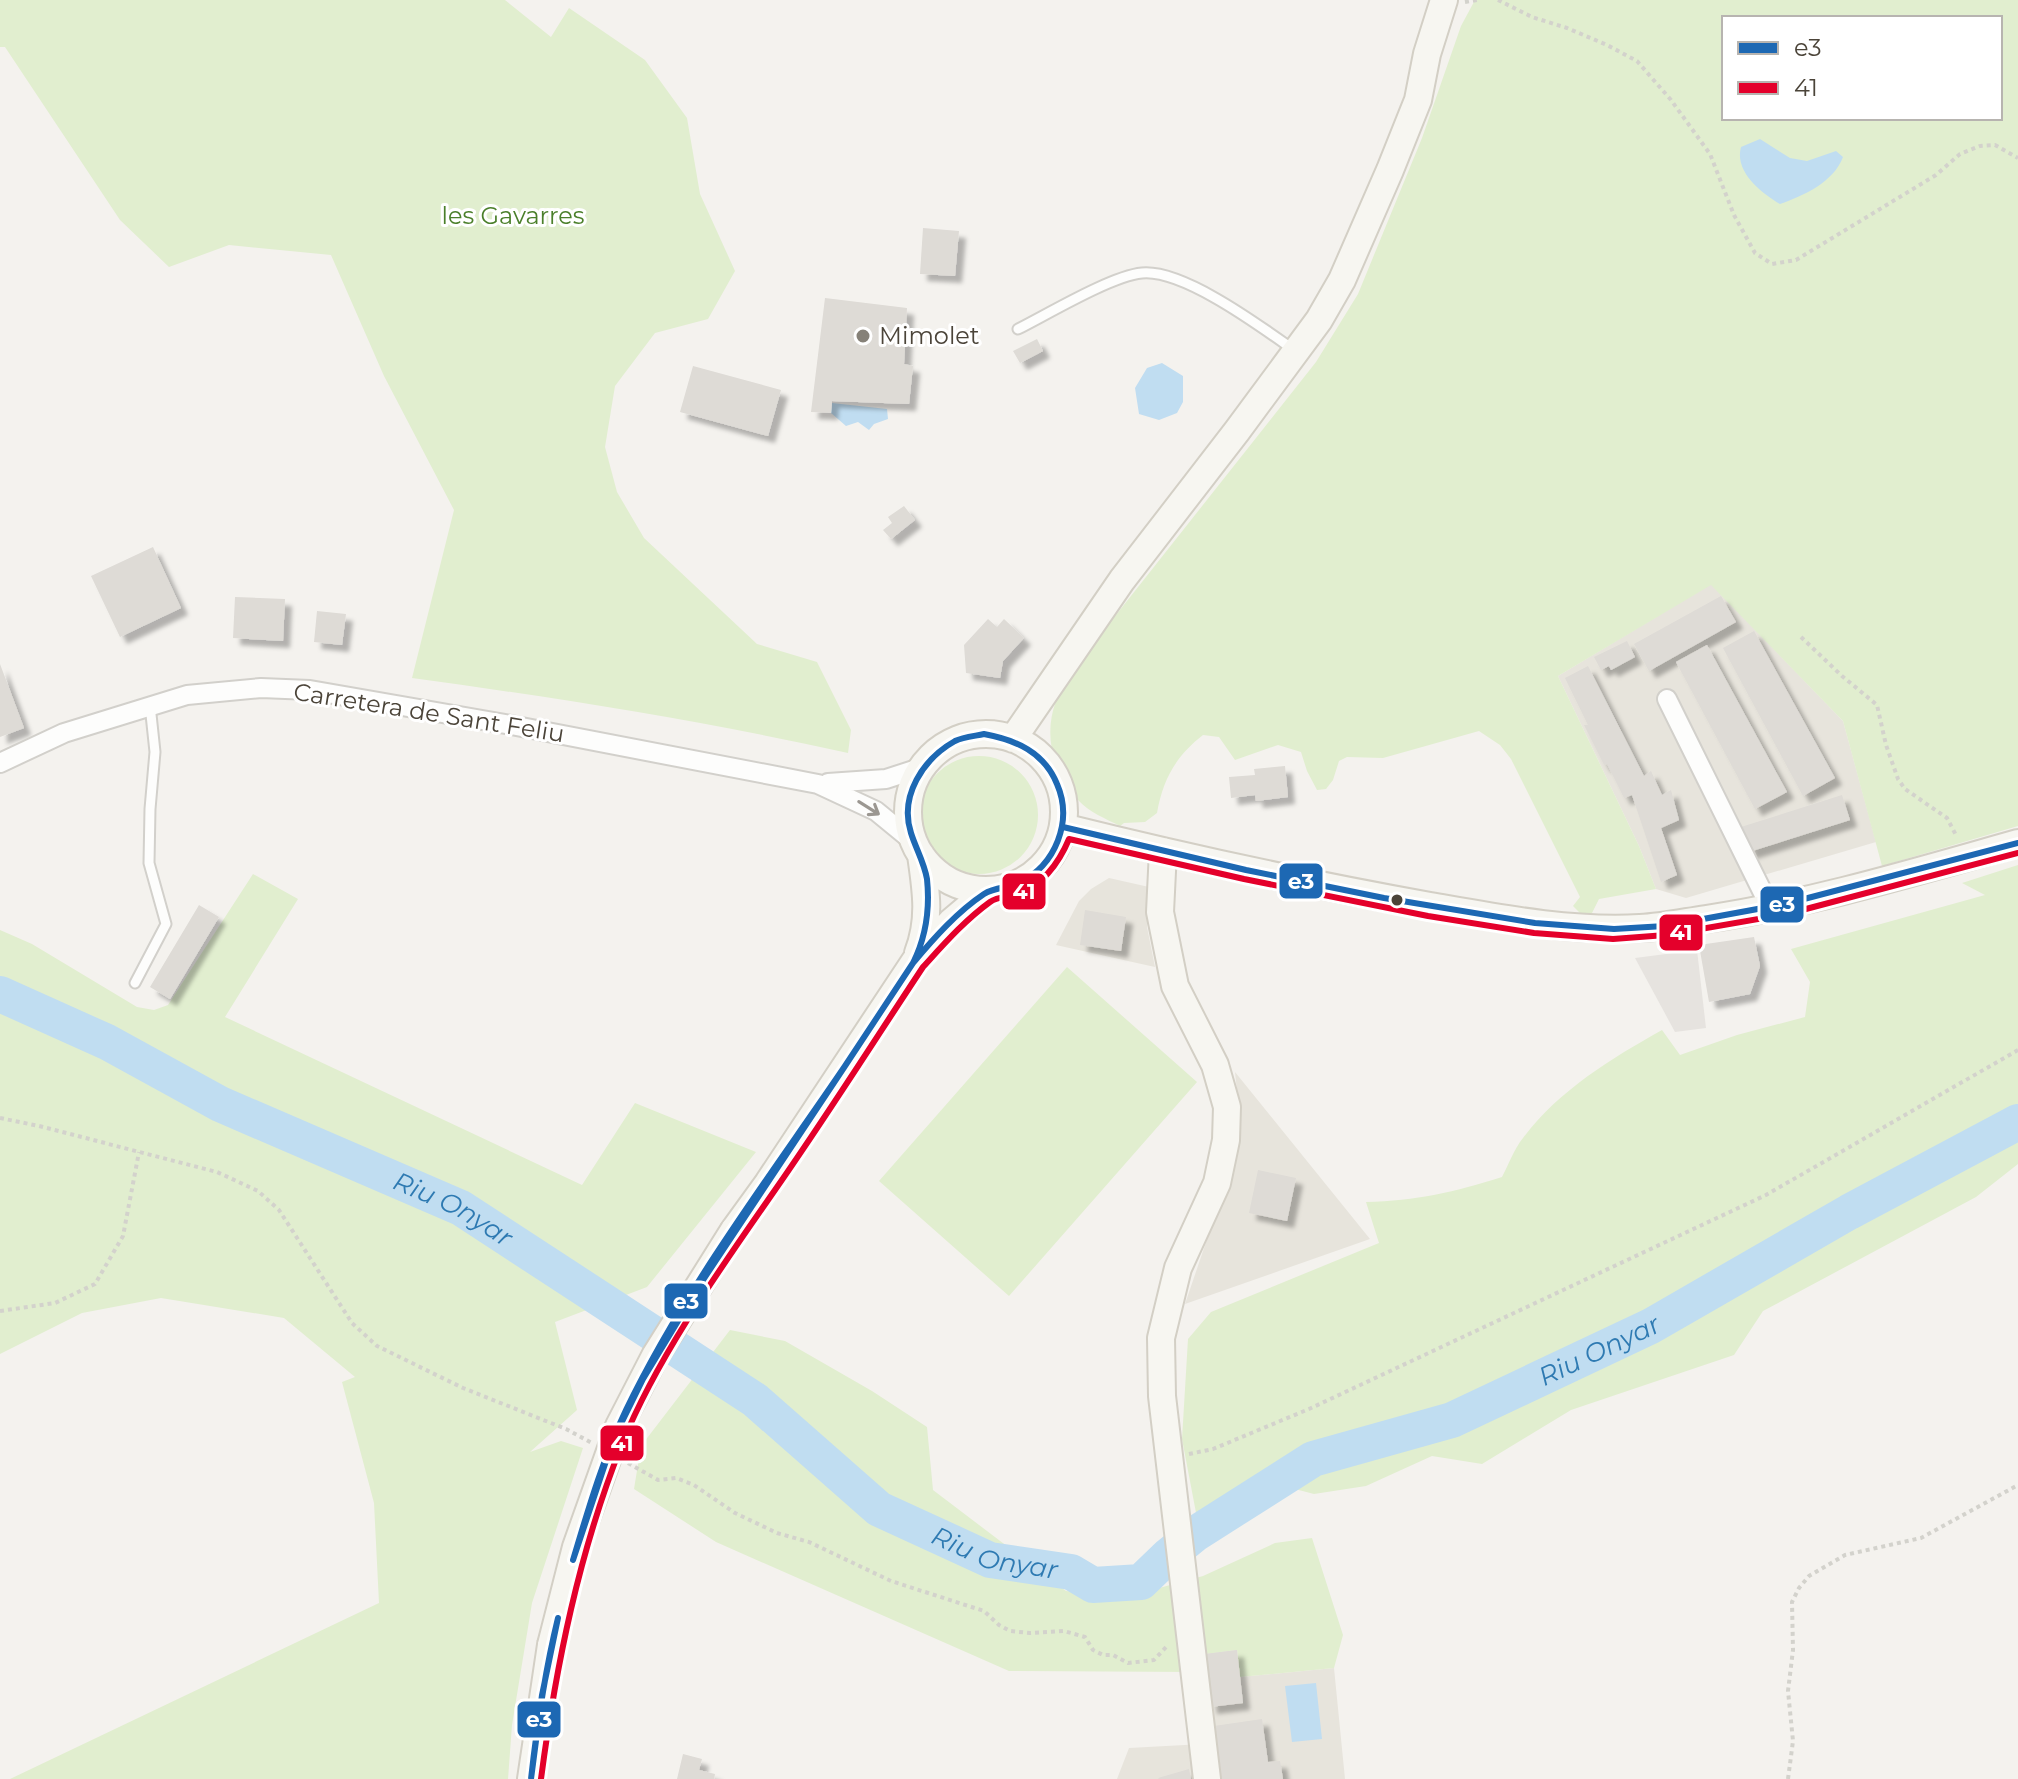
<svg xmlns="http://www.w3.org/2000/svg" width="2018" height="1779" viewBox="0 0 2018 1779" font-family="Montserrat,sans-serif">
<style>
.residential{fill:#e7e4dc}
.green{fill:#e1eecf;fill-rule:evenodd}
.parking{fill:#e6e3df}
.water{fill:#c0ddf1}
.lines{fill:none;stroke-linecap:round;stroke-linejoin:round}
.river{stroke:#c0ddf1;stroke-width:36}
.building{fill:#dedbd6;filter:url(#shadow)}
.lane-casing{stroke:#d2d0cb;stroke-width:13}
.street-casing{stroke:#d2d0cb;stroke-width:22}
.secondary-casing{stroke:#d3cfc5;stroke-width:30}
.path{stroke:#d3d2cc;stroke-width:4;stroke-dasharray:4 4;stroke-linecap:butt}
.lane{stroke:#fdfdfc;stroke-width:9}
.street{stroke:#fdfdfc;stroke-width:18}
.secondary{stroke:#f7f6f1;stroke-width:26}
.secondary-bridge-casing{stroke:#d3cfc5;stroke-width:30;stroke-linecap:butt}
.secondary-bridge{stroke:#f7f6f1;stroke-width:26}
.bus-1-casing{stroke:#fff;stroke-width:12}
.bus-2-casing{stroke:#fff;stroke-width:12}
.bus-1{stroke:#1d68b3;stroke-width:6}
.bus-2{stroke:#e4002b;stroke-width:6}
.oneway{stroke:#9b9791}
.poi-dot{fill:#868178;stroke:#fff;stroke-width:3}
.bus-dot{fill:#4b4439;stroke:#fff;stroke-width:3}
.labels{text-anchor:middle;stroke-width:6;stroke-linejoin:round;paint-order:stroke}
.park-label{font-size:24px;fill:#4a7f2a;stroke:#fff}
.poi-label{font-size:24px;fill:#4b4439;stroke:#fff;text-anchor:start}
.street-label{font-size:24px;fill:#4b4439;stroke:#fff}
.water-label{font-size:26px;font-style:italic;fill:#2e7ab2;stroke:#fff}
.line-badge{stroke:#fff;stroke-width:3}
.badge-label{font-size:22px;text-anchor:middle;font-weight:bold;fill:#fff}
</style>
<defs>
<filter id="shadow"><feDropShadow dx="7" dy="7" stdDeviation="2" flood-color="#0004"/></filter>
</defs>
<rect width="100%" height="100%" fill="#f4f2ee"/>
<path class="residential" d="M1711 584 1843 721 1876 842 1686 898 1656 889 1639 846 1558 676Z
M1109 878 1149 887 1147 927 1155 967 1056 945 1079 901 1091 889Z
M1235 1072 1370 1239 1185 1304 1219 1204 1240 1122Z
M1237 1650 1240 1677 1334 1668 1345 1779H1117L1129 1748 1203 1744 1192 1653Z"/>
<path class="green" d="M0 0H505L551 37 569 8 645 60 687 118 700 194 735 271 708 319 655 333 615 386 605 447 617 492 644 538 757 644 817 662 851 730 848 753C704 721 559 698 412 678L454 510 384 376 331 255 229 245 169 267 120 220 5 47H0Z
M1475 0H2018V826L1882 866 1843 721 1711 585 1558 676 1639 846 1656 889 1599 899 1592 913H1580L1573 906 1580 897 1511 759 1500 745 1479 731 1383 758 1347 757 1339 761 1333 780 1326 789 1317 790 1307 771 1301 752 1278 745 1235 760 1219 737 1203 735C1176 756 1163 779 1157 813L1145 822 1124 823 1120 826C1106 819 1089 812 1078 800 1053 774 1043 735 1056 701 1060 690 1068 679 1074 668L1316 362 1358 294 1422 138 1461 26ZM1724 18H2000V118H1724Z
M920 815a59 59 0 1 1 118 0a59 59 0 1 1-118 0Z
M2018 865V1164L1976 1197 1763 1311 1734 1355 1571 1410 1482 1464 1432 1456 1366 1486 1314 1494 1253 1478 1197 1518 1182 1439 1188 1339 1211 1312 1379 1243 1366 1202C1416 1201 1455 1192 1502 1177 1509 1164 1514 1149 1523 1138 1558 1091 1612 1058 1662 1030L1680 1055 1737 1035 1805 1017 1810 982 1791 949 1985 895 1962 883Z
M253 874 298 899 225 1017 582 1185 635 1103 756 1152 647 1287 555 1322 577 1410 530 1452 561 1441 583 1448 532 1603 512 1725 508 1779H10L379 1603 374 1503 342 1382 355 1377 284 1318 161 1298 82 1313 0 1354V930L32 944 137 1007 154 1010 168 1005Z
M1067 967 1197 1082 1009 1296 879 1181Z
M730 1330 785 1341 872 1391 927 1427 933 1490 1066 1591 1130 1596 1203 1576 1275 1543 1312 1538 1343 1635 1334 1668 1240 1677 1237 1650 1205 1654 1194 1672 1009 1671 716 1542 634 1489 641 1446Z"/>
<path class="parking" d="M1697 950 1706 1028 1675 1032 1635 958Z"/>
<path class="water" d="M1760 139 1790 158 1807 161 1836 151 1843 157C1834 182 1803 196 1780 204 1762 193 1734 172 1741 147Z
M1162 363 1183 376V402L1177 413 1159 420 1139 414 1135 388 1147 368Z
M832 403 887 409 888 419 874 424 869 430 858 422 846 426 831 413Z
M1316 1683 1322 1739 1292 1742 1285 1686Z"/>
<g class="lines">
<path class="river" id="s1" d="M0 994 107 1042 220 1104 461 1208 755 1400 879 1509 990 1560 1071 1572 1093 1585 1141 1582 1168 1556 1195 1534 1313 1459 1452 1420 1651 1326 1849 1212 2018 1122"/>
</g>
<path class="building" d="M923 228 959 231 955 276 920 274Z
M825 298 907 308 904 364 913 366 909 404 832 401 831 413 811 412Z
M1037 339 1043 351 1020 363 1013 351Z
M693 366 781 390 768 436 680 412Z
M904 506 915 520 891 539 883 530 892 523 888 517Z
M153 547 181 608 120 637 91 576Z
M1721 596 1736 622 1649 671 1634 644Z
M235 597 285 599 283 641 233 638Z
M317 611 346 614 342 645 314 642Z
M988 619 997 627 1004 619 1024 638 1003 661 1000 678 966 673 964 645Z
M1754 631 1835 778 1803 796 1723 648Z
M1627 641 1635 657 1611 670 1609 666 1601 670 1594 657Z
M1707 645 1787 792 1755 809 1676 662Z
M0 664 24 728 0 737Z
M1588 666 1644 776 1651 771 1662 795 1671 790 1679 820 1661 828 1677 875 1661 882 1632 795 1624 798 1607 764 1604 765 1584 725H1588L1565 678Z
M1285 766 1288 797 1256 801 1255 795 1231 798 1229 777 1255 775 1254 769Z
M1842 795 1850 820 1749 852 1741 827Z
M199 905 219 917 170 999 150 987Z
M1085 910 1126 917 1121 951 1080 945Z
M1754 937 1760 966 1750 994 1709 1002 1699 945Z
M1258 1170 1296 1178 1287 1221 1249 1213Z
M1237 1650 1243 1703 1210 1707 1205 1654Z
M1262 1719 1268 1762 1280 1761 1283 1779H1214L1207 1727Z
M683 1754 702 1759 699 1770 715 1774 714 1779H677Z
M1189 1769 1191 1779H1159L1158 1778Z"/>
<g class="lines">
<g class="lane-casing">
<path id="lane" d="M1018 329C1048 314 1111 276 1142 273 1183 269 1260 326 1294 350
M135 983 166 924 149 863 150 809 155 752 150 705"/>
</g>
<g class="street-casing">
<path id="street" d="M1667 699 1770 907
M0 763 64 733 187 695 261 688 310 690 511 725 818 784 876 811 915 843
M828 783 886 779 923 767"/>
</g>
<g class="secondary-casing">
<path id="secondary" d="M908 812a78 78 0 1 1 156 0a78 78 0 1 1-156 0Z
M1013 739 1122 580 1237 431 1319 320 1342 280 1390 170 1418 100 1427 54 1444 0
M1063 827C1184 857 1307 884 1430 906 1499 918 1570 932 1640 928 1662 927 1685 922 1706 919 1813 903 1915 872 2018 843
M1163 851 1160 912 1175 986 1215 1065 1227 1107 1226 1140 1217 1183 1178 1268 1161 1338 1162 1396 1207 1779
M918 953C931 919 926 890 921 855
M734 1230 768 1183 915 961 951 922 989 890
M531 1779 551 1645"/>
</g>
<path class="path" d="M1498 0 1532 17 1567 28 1607 45 1637 61 1671 100 1710 154 1734 215 1755 253 1772 264 1796 260 1936 175 1960 154 1980 146 1995 145 2018 158
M1465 2 1477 0
M1801 637 1842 676 1877 705 1886 745 1898 779 1905 789 1947 818 1957 837
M0 1118 39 1126 217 1172 258 1191 279 1210 352 1323 377 1346 463 1388 566 1429 592 1443
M0 1311 55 1303 95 1284 123 1236 139 1152
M1189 1454 1213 1449 1309 1409 1766 1195 2018 1050
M628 1463 658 1480 676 1478 694 1485 735 1513 777 1533 809 1542 891 1581 984 1611 999 1625 1010 1631 1030 1633 1064 1631 1085 1637 1093 1650 1103 1655H1113L1128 1663 1154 1660 1168 1645
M1788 1779 1793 1741 1788 1691 1793 1650 1792 1602 1799 1588 1809 1576 1845 1555 1921 1538 2018 1485"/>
<use href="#lane" class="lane"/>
<use href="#street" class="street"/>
<use href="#secondary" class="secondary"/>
<g class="secondary-bridge-casing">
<path id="secondary-bridge" d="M551 1645 576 1547 619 1426 655 1356 734 1230"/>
</g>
<use href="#secondary-bridge" class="secondary-bridge"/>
<g class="bus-1-casing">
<path id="bus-1" d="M984 734C1016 740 1044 752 1057 784 1073 821 1056 865 1019 883 1008 888 995 887 984 894 957 912 934 938 913 963 926 937 930 908 927 879 924 862 916 849 911 833 899 796 923 759 955 741 963 737 975 736 984 734Z
M1063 827 1246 870 1384 898 1535 923 1614 929 1665 926 1785 904 2018 843
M845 1066 913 963
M845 1066 913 963
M573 1560C588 1510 603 1458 626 1410 685 1288 769 1178 845 1066
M573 1560 613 1440 643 1379 701 1283 845 1066
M558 1618 542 1695 531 1779C537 1725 545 1671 558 1618Z"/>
</g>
<g class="bus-2-casing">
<path id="bus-2" d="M541 1779C556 1665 579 1552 622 1444 657 1357 722 1266 775 1190 826 1117 874 1041 923 967 944 944 965 920 990 902 997 897 1006 897 1014 895 1041 888 1059 863 1069 839L1244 879 1428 916 1534 933 1613 939 1666 935 1787 914 2018 853"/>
</g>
<use href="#bus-1" class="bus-1"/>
<use href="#bus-2" class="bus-2"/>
</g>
<defs><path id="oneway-shaft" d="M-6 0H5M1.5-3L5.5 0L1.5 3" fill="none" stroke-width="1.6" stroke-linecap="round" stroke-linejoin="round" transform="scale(2)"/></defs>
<use class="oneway" href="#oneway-shaft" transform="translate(869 808) rotate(32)"/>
<circle class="poi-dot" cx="863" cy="336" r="8"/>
<circle class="bus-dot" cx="1397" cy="900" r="7"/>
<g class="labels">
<g class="park-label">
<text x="513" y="224">les Gavarres</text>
</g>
<g class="poi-label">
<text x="879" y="344">Mimolet</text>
</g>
<g class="street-label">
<text transform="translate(429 713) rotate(9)" y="8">Carretera de Sant Feliu</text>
</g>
<g class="water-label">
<text dy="9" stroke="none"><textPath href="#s1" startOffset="502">Riu Onyar</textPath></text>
<text dy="9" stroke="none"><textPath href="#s1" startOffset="1822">Riu Onyar</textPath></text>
<text dy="9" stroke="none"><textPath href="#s1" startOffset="1150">Riu Onyar</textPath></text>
</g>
</g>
<g class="line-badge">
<rect x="1278" y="862" width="46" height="38" rx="8" fill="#1d68b3"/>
<rect x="1001" y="872" width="46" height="39" rx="8" fill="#e4002b"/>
<rect x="1759" y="885" width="46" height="39" rx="8" fill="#1d68b3"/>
<rect x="1658" y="913" width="46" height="39" rx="8" fill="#e4002b"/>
<rect x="663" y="1282" width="46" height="38" rx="8" fill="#1d68b3"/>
<rect x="599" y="1424" width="46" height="38" rx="8" fill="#e4002b"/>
<rect x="516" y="1700" width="46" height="39" rx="8" fill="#1d68b3"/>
</g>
<g class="badge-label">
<text x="1301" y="889">e3</text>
<text x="1024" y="899">41</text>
<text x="1782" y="912">e3</text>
<text x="1681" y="940">41</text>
<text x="686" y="1309">e3</text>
<text x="622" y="1451">41</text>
<text x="539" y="1727">e3</text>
</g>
<rect x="1722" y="16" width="280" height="104" fill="#ffffff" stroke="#b7b4b0" stroke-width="2"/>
<rect x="1738" y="42" width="40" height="12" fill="#1d68b3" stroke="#b7b4b0" stroke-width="2"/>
<text x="1794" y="56" font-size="24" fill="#4b4439">e3</text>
<rect x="1738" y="82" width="40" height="12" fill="#e4002b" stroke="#b7b4b0" stroke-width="2"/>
<text x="1794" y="96" font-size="24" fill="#4b4439">41</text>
</svg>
